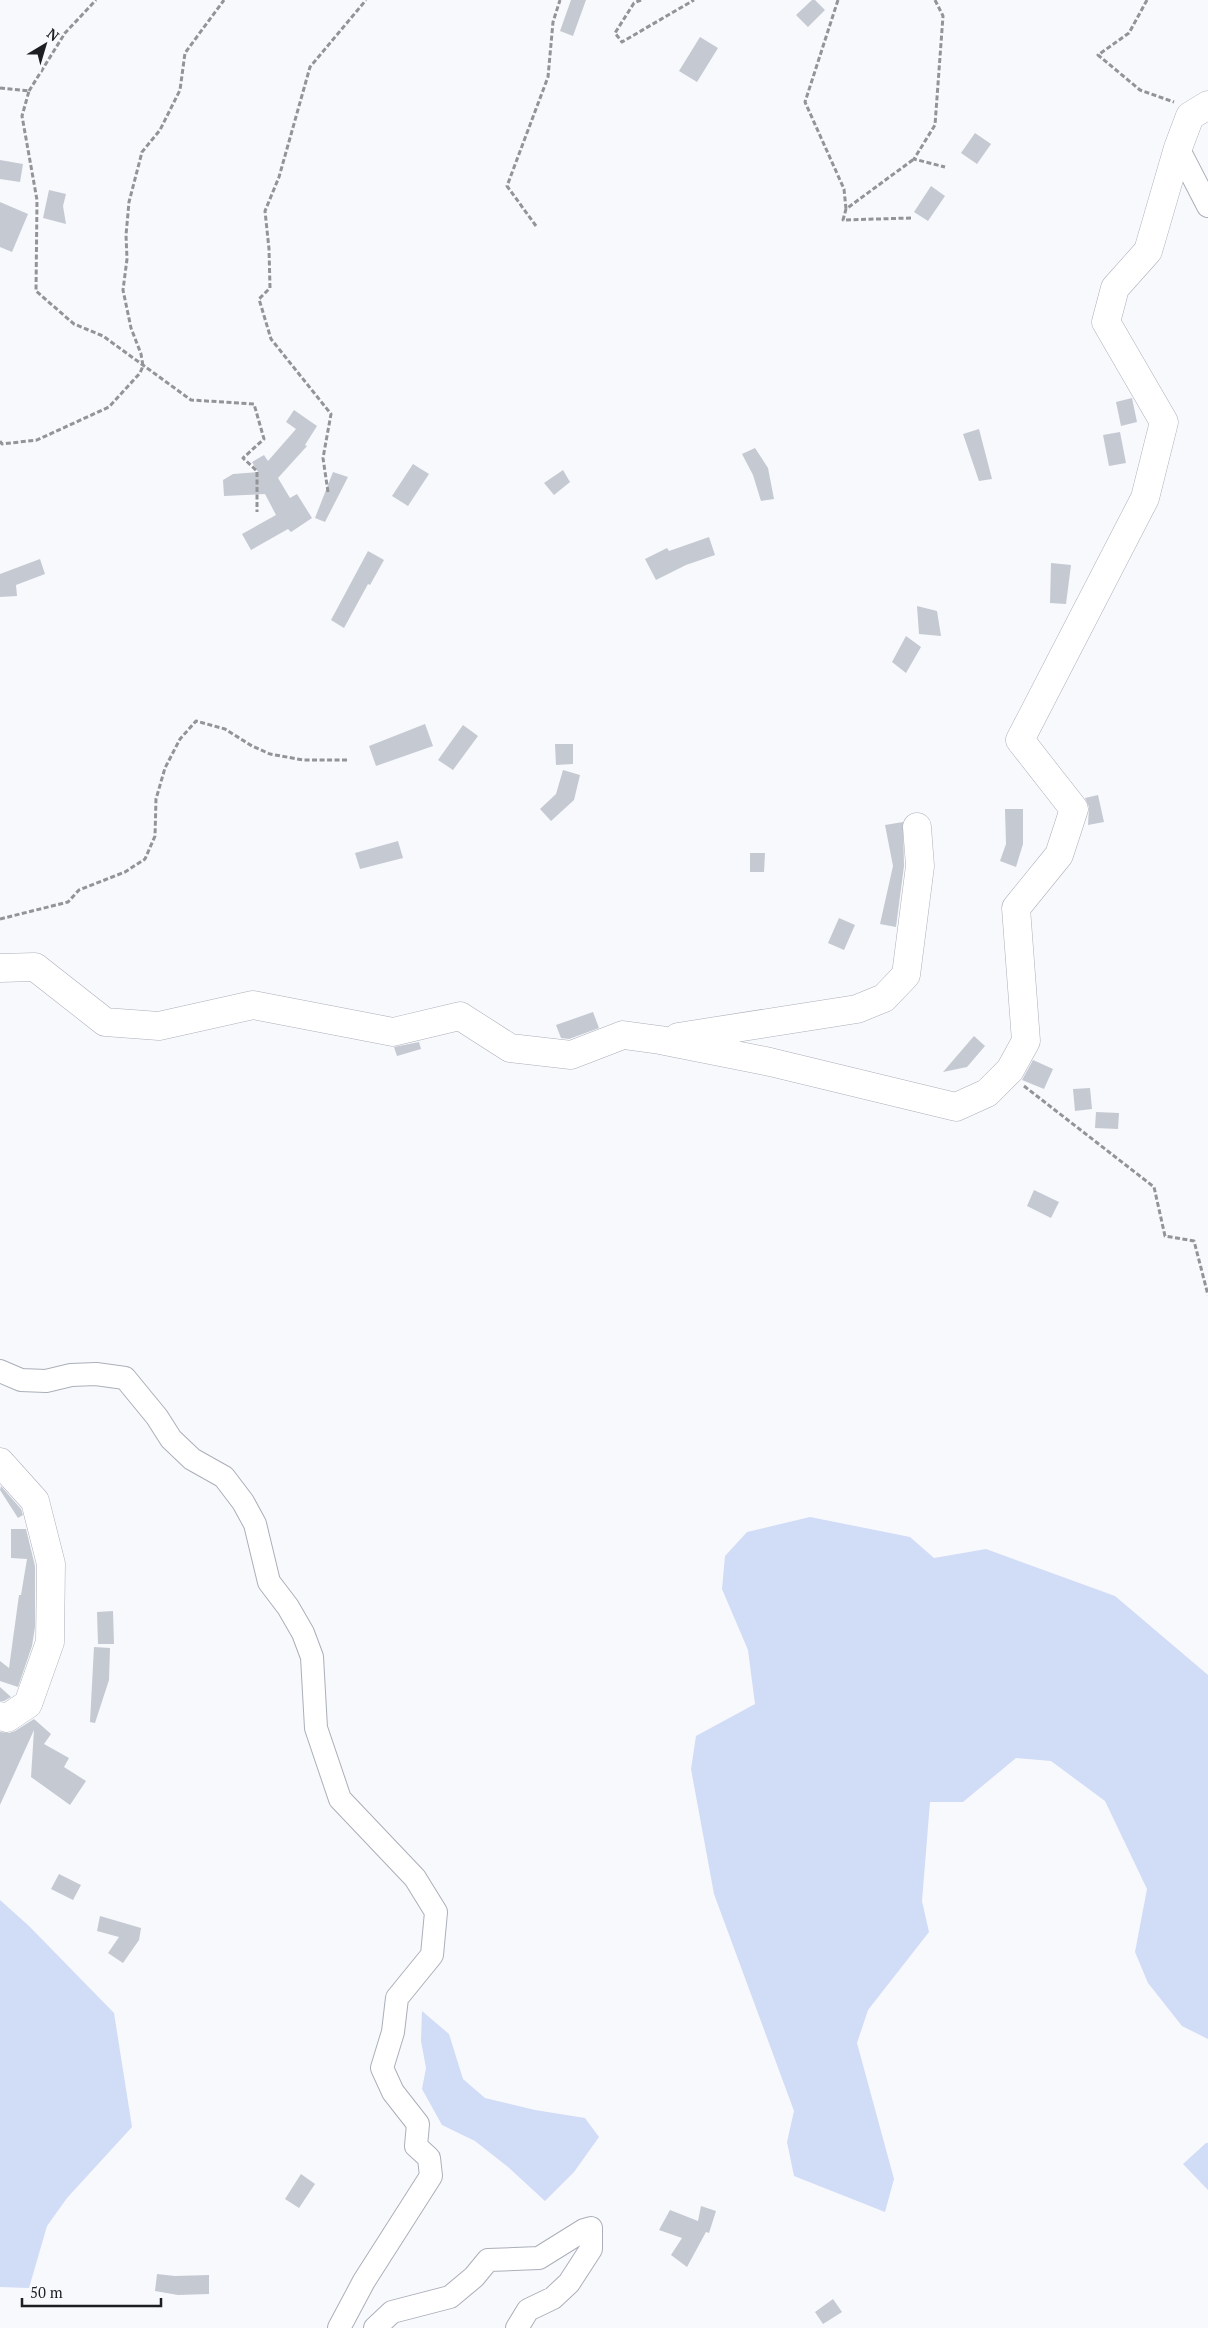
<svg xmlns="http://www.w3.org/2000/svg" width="1208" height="2328" viewBox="0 0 1208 2328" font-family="'PT Serif',serif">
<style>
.green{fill:#d1dcf7}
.building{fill:#c5c9d2}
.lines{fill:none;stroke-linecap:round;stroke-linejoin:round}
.street-casing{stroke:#abafb9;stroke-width:24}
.secondary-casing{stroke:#abafb9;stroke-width:29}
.path{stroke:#939498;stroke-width:3;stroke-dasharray:5 2.5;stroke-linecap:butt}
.street{stroke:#fff;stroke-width:22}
.secondary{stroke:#fff;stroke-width:28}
</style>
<rect width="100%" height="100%" fill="#f8f9fd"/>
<path class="green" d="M810 1517 910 1537 934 1558 986 1549 1115 1596 1208 1675V2039L1182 2026 1148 1983 1135 1952 1147 1889 1105 1801 1051 1761 1016 1758 963 1802H930L922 1901 929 1932 868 2010 857 2043 894 2179 885 2212 794 2176 787 2142 794 2111 714 1894 691 1769 696 1736 755 1704 748 1650 722 1589 725 1556 747 1532Z
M0 1900 29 1926 114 2013 132 2127 67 2198 47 2226 29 2288 0 2287Z
M422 2011 449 2034 463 2079 485 2098 535 2110 585 2118 599 2137 574 2172 545 2201 508 2167 475 2141 442 2125 422 2089 426 2068 421 2041Z
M1206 2143H1208V2190L1183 2164Z"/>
<path class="building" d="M571 0H586L573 36 560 31Z
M812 0H815L825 10 808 27 796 15Z
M700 37 718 48 697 82 679 71Z
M975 133 991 144 977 164 961 153Z
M0 160 23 164 20 182 0 179Z
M931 186 945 196 928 221 914 212Z
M49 190 66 194 63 206 66 224 43 218Z
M0 202 28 214 12 252 0 247Z
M1132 398 1137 422 1121 426 1116 402Z
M294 410 317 426 305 445 307 446 278 478 290 498 297 494 312 518 291 532 288 529 251 550 242 534 276 515 265 494 224 496 223 480 233 474 258 472 252 462 264 455 268 461 296 429 286 422Z
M979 429 992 479 979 481 963 434Z
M1120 432 1126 463 1109 466 1103 435Z
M755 448 768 468 774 499 761 501 753 475 742 454Z
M413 464 429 474 408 506 392 496Z
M563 470 570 482 554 495 544 483Z
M333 472 348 477 325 522 315 518Z
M709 537 715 555 686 565 656 580 645 559 667 548 669 551Z
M368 551 384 560 370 585 368 584 344 628 331 620Z
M40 559 45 574 16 585 17 596 0 597V574Z
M1051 563 1071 565 1066 604 1050 603Z
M917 606 937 611 941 636 919 634Z
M906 636 921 647 906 673 892 662Z
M425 724 433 746 376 766 369 746Z
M463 725 478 736 453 770 438 760Z
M555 744H573V764L556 765Z
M563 770 580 775 574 800 551 821 540 809 556 794Z
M1098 795 1104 822 1088 825 1089 807 1085 798Z
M1005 809H1023V844L1016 867 1000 861 1006 844Z
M903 822 904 866 896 927 880 924 893 866 885 825Z
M398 841 403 858 360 869 355 853Z
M750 853H765L764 872H750Z
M839 918 855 925 844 950 828 943Z
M593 1012 599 1028 569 1039 561 1038 556 1025Z
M974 1036 985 1046 967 1067 943 1072Z
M419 1042 421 1049 397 1056 394 1047Z
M1033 1060 1053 1069 1044 1089 1022 1080Z
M1090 1088 1092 1109 1075 1111 1073 1089Z
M1096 1112 1119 1113 1118 1129 1095 1128Z
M1034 1190 1059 1202 1051 1218 1027 1206Z
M1 1486 21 1509 23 1515 18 1518 0 1490Z
M11 1529H26L35 1566V1627L32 1646 18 1687 0 1681V1661L9 1668 19 1595H21L27 1559 11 1558Z
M113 1611 114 1644H98L97 1612Z
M94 1647 110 1648 109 1680 95 1723 90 1722Z
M0 1687 11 1697 4 1701H0Z
M34 1719 51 1734 44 1744 69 1758 64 1767 86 1781 70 1805 31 1777 34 1730 0 1805V1732L9 1733 15 1731Z
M59 1874 81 1885 73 1900 51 1889Z
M100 1916 141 1928 139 1940 123 1963 108 1953 119 1937 97 1931Z
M301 2174 315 2184 299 2208 285 2199Z
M701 2206 716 2211 709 2233 706 2232 687 2267 671 2255 682 2238 659 2230 670 2210 698 2221Z
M157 2274 175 2276 209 2275V2294L178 2295 155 2291Z
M833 2299 842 2312 823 2324 815 2312Z"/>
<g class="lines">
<g class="street-casing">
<path id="street" d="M1178 148 1208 206
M0 1371 21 1380 46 1381 71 1375 96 1374 125 1378 157 1417 171 1439 192 1459 224 1477 243 1502 255 1524 269 1582 288 1607 303 1633 312 1657 316 1728 340 1799 415 1878 436 1912 432 1955 397 1998 393 2032 382 2068 393 2092 418 2124 416 2146 429 2158 431 2176 364 2281 339 2328
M375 2328 392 2312 450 2297 474 2277 488 2260 539 2258 584 2230 591 2228V2249L569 2283 553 2298 528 2310 517 2328"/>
</g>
<g class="secondary-casing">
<path id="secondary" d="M0 968 35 967 105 1022 159 1026 253 1005 393 1032 460 1016 510 1048 571 1055 623 1035 660 1040 770 1062 956 1107 987 1093 1010 1070 1026 1041 1016 908 1059 855 1074 809 1020 740 1145 498 1164 422 1106 322 1115 288 1148 251 1178 148 1190 116 1208 105
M678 1037 857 1009 884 998 906 975 920 866 917 827
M0 1462 35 1501 51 1564 50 1642 28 1704 7 1718 0 1716"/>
</g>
<path class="path" d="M641 0 634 3 615 33 622 42 694 0
M838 0 805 102 844 189 846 209
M935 0 943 16 935 125 914 159 945 167
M1147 0 1129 33 1098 55 1140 90 1174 102
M0 88 29 91 22 116 37 200 36 291 74 324 103 336 191 400 254 404 264 439 243 458 257 471V512
M29 91 65 33 96 0
M911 218 843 220 846 209 914 159
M536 226 507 186 548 77 553 22 560 0
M0 441 2 444 37 440 109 407 140 373 143 366 141 354 131 328 123 290 127 259 126 235 129 202 142 152 160 130 180 90 185 53 224 0
M328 492 323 458 331 414 271 339 259 299 270 288 269 249 265 211 279 177 310 67 366 0
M0 919 68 902 79 890 125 872 145 859 155 836 156 799 165 768 180 739 196 721 225 729 252 746 270 754 303 760H349
M1024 1086 1154 1187 1165 1236 1194 1241 1208 1295"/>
<use href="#street" class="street"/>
<use href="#secondary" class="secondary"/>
</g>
<g transform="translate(45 45) rotate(38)" stroke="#f8f9fd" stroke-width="4" paint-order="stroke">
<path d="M0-4L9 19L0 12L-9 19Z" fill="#1d1e22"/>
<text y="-8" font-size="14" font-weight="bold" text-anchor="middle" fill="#1d1e22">N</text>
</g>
<path d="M22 2298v8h139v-8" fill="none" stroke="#1d1e22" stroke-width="2.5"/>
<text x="30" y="2298" font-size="15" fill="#1d1e22" stroke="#f8f9fd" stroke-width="4" paint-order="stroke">50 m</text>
</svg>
